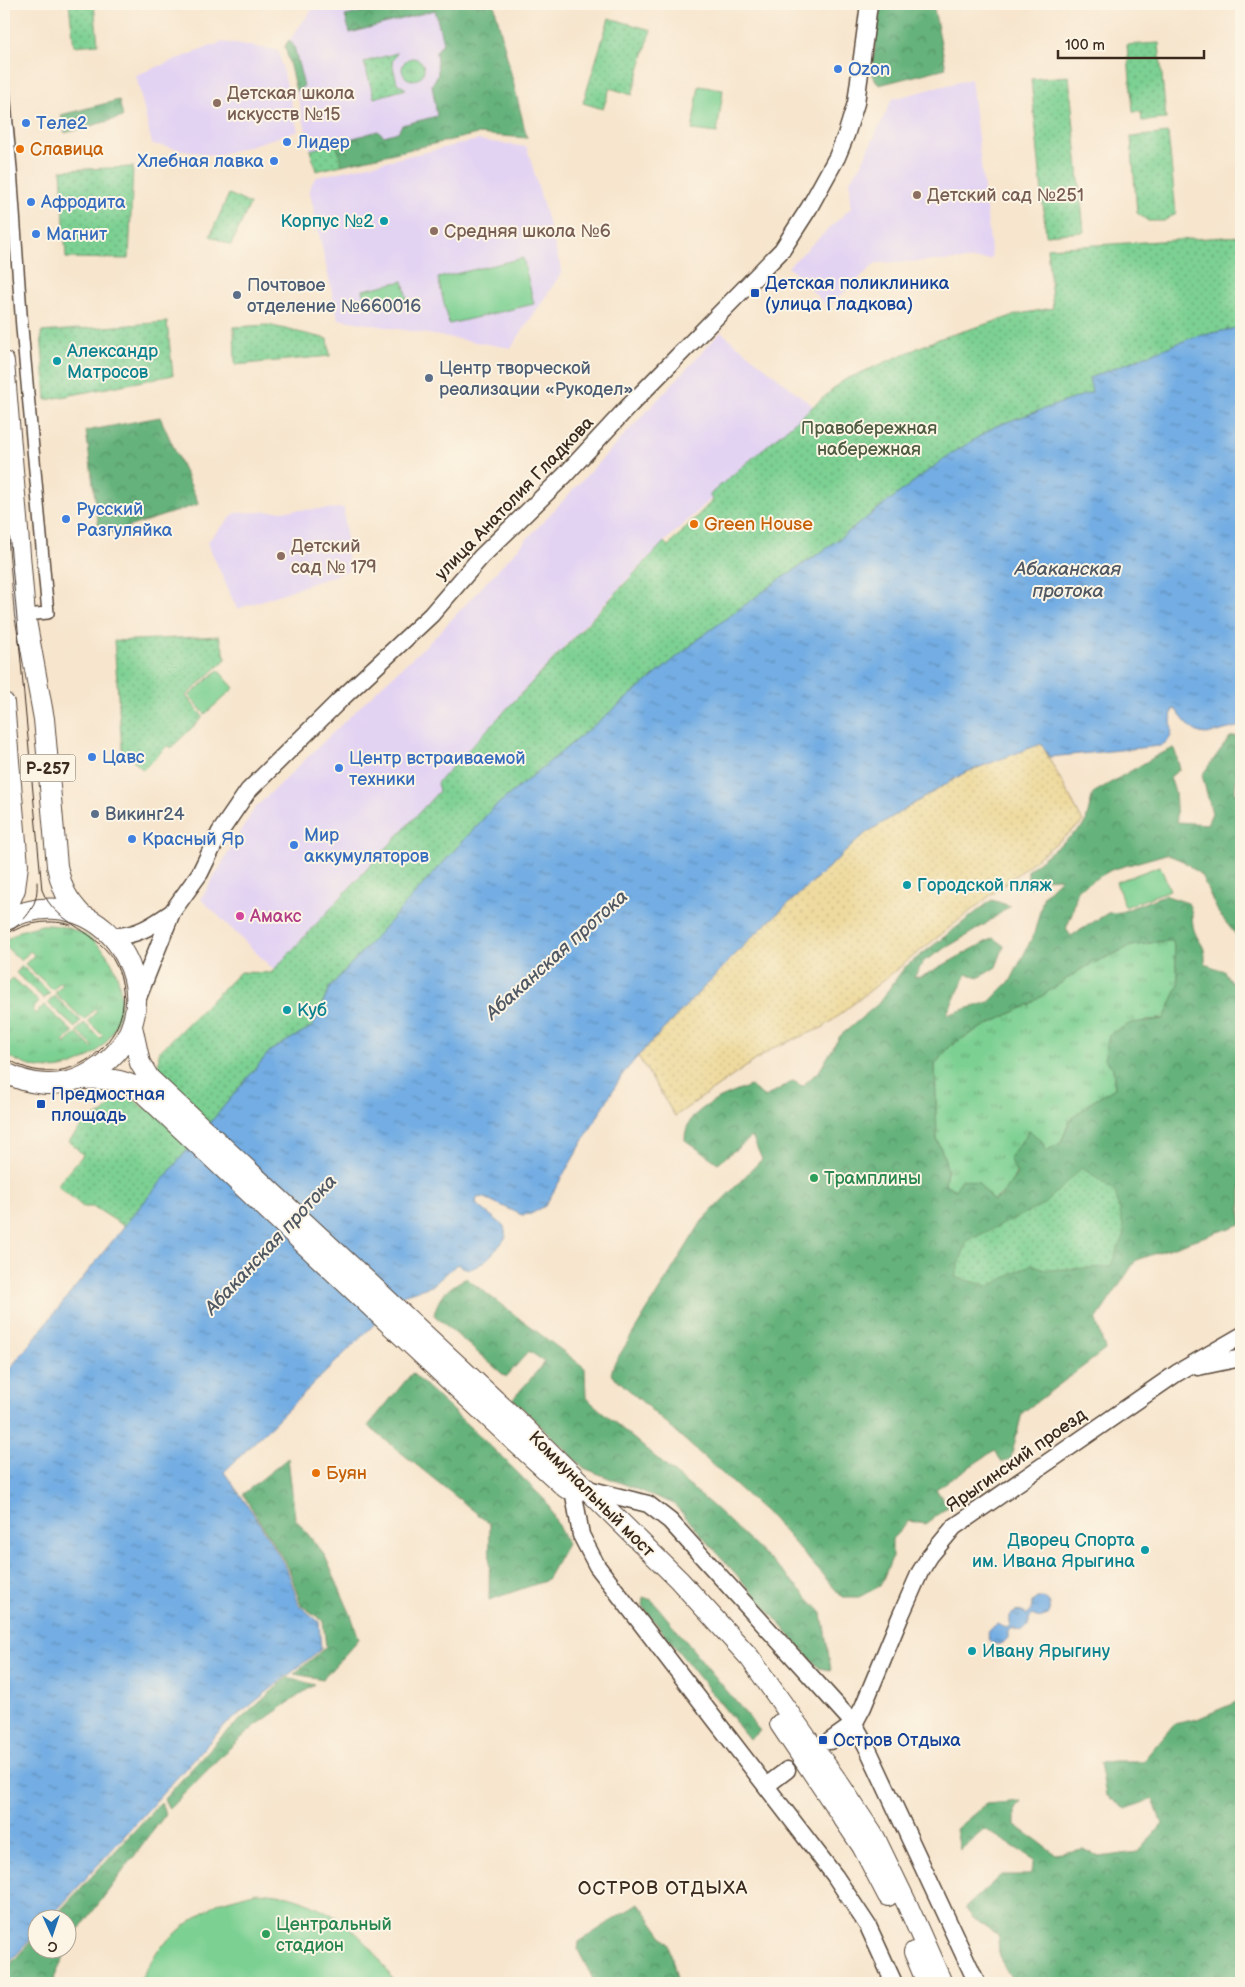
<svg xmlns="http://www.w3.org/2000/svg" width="1245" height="1987" viewBox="0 0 1245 1987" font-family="'Balsamiq Sans',sans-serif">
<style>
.built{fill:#e3d3f3}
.grass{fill:url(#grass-tufts);stroke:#5c7d58}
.forest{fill:url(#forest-crowns);stroke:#506e4d;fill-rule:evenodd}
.sand{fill:url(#sand-dots);stroke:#94825e}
.park{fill:url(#park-dots);stroke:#5c7d58}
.pitch{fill:#7cd092;stroke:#5c7d58}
.water{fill:url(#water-ripples);stroke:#576c80}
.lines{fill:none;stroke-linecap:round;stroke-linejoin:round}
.street-casing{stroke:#574638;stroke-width:14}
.secondary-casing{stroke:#574638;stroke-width:19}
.highway-casing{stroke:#574638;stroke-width:22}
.street{stroke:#fff;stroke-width:11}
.secondary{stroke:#fff;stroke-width:16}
.highway{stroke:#fff;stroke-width:20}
.tram{stroke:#3b2a1e;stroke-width:1}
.shop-dot{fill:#3f7fe0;stroke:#fcf5e5;stroke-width:2}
.education-dot{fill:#8d6e63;stroke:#fcf5e5;stroke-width:2}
.food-dot{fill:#e8710a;stroke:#fcf5e5;stroke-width:2}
.culture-dot{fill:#0f9aa8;stroke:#fcf5e5;stroke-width:2}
.transit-dot{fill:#1a4fb4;stroke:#fcf5e5;stroke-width:2}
.service-dot{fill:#5c6f8a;stroke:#fcf5e5;stroke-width:2}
.hotel-dot{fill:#d1479c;stroke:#fcf5e5;stroke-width:2}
.leisure-dot{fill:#2e9e5b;stroke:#fcf5e5;stroke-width:2}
.labels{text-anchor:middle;stroke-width:4;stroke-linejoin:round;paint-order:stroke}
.shield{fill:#fcf5e5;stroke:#75675a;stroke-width:1}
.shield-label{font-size:16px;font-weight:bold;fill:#3b2a1e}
.shop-label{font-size:18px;fill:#366cbe;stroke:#fcf5e5;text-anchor:start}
.education-label{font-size:18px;fill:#785e54;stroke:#fcf5e5;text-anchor:start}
.food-label{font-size:18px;fill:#c56008;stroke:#fcf5e5;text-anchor:start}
.culture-label{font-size:18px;fill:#0d838f;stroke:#fcf5e5;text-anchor:start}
.transit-label{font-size:18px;fill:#164399;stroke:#fcf5e5;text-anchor:start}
.service-label{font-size:18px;fill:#4e5e75;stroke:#fcf5e5;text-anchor:start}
.park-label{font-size:18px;fill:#4e5c41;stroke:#fcf5e5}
.street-label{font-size:18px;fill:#3b2a1e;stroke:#fcf5e5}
.hotel-label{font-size:18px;fill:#b23c85;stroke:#fcf5e5;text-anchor:start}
.leisure-label{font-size:18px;fill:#27864d;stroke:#fcf5e5;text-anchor:start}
.water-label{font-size:19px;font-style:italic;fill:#4f5863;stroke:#fcf5e5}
.neighbourhood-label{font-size:19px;letter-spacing:1px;fill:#3b2a1e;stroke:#fcf5e5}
</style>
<defs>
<pattern id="grass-tufts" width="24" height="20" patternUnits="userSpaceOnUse" patternTransform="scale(1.25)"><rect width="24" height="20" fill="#7cd092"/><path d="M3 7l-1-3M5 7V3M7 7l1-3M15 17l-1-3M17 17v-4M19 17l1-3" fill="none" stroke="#67a977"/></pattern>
<pattern id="forest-crowns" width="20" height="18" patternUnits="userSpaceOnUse" patternTransform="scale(1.25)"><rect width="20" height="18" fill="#65b27c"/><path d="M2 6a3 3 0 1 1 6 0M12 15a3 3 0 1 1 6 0" fill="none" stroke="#549165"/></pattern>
<pattern id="sand-dots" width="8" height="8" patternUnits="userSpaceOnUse" patternTransform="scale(1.25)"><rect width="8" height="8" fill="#eeda9e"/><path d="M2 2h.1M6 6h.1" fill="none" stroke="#cdbb88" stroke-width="1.8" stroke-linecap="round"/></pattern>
<pattern id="park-dots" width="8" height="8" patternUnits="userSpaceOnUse" patternTransform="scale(1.25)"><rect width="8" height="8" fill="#7cd092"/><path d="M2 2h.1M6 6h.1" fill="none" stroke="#67a977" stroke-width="1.8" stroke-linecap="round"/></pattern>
<pattern id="water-ripples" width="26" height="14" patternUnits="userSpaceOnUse" patternTransform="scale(1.25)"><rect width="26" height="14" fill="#73ade3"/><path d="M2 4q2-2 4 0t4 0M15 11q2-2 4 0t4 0" fill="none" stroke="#608db7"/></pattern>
</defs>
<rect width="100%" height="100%" fill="#fcf5e5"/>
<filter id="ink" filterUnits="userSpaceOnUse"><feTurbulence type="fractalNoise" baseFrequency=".02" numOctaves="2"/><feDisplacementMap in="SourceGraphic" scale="10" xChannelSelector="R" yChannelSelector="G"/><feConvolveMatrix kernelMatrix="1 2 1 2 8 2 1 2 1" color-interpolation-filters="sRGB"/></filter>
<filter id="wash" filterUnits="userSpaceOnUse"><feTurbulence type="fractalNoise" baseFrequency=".0096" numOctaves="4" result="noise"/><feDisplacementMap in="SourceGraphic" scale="20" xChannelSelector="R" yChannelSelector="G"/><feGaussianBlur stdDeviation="1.12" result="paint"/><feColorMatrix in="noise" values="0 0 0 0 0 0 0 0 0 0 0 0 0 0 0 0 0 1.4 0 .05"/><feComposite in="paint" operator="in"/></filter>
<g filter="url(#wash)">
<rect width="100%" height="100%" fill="#f7e5cd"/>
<path class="built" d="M316 4H494L527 138 477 134 316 171 285 46Z
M222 42 278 50 298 131 216 156 152 144 136 75Z
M971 79 992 259 876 263 828 307 788 267 851 208 850 181 860 167 892 99Z
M478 140 527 147 562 272 511 348 338 319 309 189 314 180 317 177Z
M721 332 813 406 664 542 620 587 437 783 439 791 274 970 201 899 254 809 376 691 435 637Z
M344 508 348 571 237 609 207 542 235 513Z"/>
<path class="grass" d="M402 69a11 11 0 1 1 22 0a11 11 0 1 1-22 0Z
M42 925C137 923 149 1051 61 1068 40 1071 21 1065 4 1053V986L13 978 39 1002 32 1010 36 1014 44 1005 73 1032 63 1042 65 1044 76 1033 92 1048 93 1046 77 1031 84 1023 100 1038 103 1036 88 1021 97 1011 95 1009 84 1020 55 993 63 984 60 982 53 990 25 964 34 955 30 951 21 961 4 945V941L20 931Z
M1163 941H1173L1179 984 1164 1019 1146 1020 1113 1068 1115 1088 1092 1102 1070 1120 1061 1143 1046 1151 1041 1140 1028 1131C1022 1156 1017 1187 992 1201L955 1190 945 1184 947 1170 944 1156 937 1140 935 1064 951 1045 975 1031 1030 1004 1083 968 1131 946Z
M22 966 50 993 44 999 16 973Z
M54 996 81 1021 75 1028 48 1003Z"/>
<path class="forest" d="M398 4H494L527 138 477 134 342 165 336 143 378 131 384 136 398 132 402 125 437 116 432 85 438 74 436 52 443 43 435 10 350 33 345 16Z
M881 4H933L946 68 879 85 871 73Z
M289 40 294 46 304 86 296 91 285 46Z
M119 100 123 117 65 133 61 115Z
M160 417 199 504 100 536 86 431Z
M1241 735V761L1238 762 1235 793 1241 791V941L1219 914 1201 875 1183 861 1166 854 1111 870 1078 889 1072 914 1066 929 1071 936 1108 913 1121 912 1164 895 1188 903C1194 914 1191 919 1194 930 1200 946 1206 943 1205 964L1224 971 1232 984 1241 988V1224L1136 1260 1096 1320 1105 1350 1022 1413 1011 1458 1002 1463 995 1450 936 1489 948 1507 925 1524 909 1521 892 1539V1558L880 1586 859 1597H842L772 1518 611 1374 614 1364 702 1221 762 1159 752 1137 718 1163 685 1140C684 1108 726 1096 750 1086L765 1097 793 1081 802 1086 820 1070 840 1036 878 1004 904 968 992 900 1010 906 984 925 924 961 914 977 923 976 993 938 1004 946 996 967 980 977 967 974 946 1015 989 1002 1011 980 1034 934 1044 895 1061 878 1038 879 1028 889V870L1085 825 1093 793 1158 755 1174 748 1180 769 1170 777 1175 792 1177 822 1207 824 1212 813 1202 775 1230 737ZM1163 941H1173L1179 984 1164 1019 1131 1023 1109 1035 1104 1059 1113 1068 1115 1088 1092 1102 1070 1120 1061 1143 1046 1151 1041 1140 1029 1131 1009 1158 1017 1174 1000 1197 993 1201 978 1182 962 1179 955 1190 945 1184 947 1170 944 1156 937 1140 935 1064 951 1045 975 1031 1030 1004 1083 968 1131 946Z
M466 1278 585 1368 586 1398 714 1507 787 1576 822 1613 831 1670 819 1668 674 1504 584 1468 513 1399 545 1362 529 1351 506 1377 434 1315C439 1294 448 1288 466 1278Z
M412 1373 505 1460 546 1501 567 1544 548 1578 545 1581 489 1600 490 1524 368 1426Z
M288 1458 295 1518 325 1556 351 1615 359 1639 323 1679 294 1674 326 1647 323 1621 301 1605 289 1569 243 1494Z
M643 1597 652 1600 760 1731 749 1739 642 1606Z
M288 1677 314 1685 255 1726 224 1753 169 1809 164 1799 220 1738Z
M1241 1700V1970L1230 1983H1014L999 1957 998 1935 973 1918 965 1908 1001 1875H1030L1035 1860 985 1829 960 1850 956 1829 986 1804 1021 1801 1015 1809V1825L1056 1854 1083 1849 1099 1857 1138 1852 1162 1824 1153 1799 1125 1809 1106 1795 1100 1763 1113 1761H1143L1174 1724 1197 1719Z
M161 1802 165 1815 70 1942 68 1949V1920L52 1919Z
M639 1903 669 1945 678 1983H595L578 1950 579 1942Z
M37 1935 38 1950H67L52 1983H4L13 1961Z"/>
<path class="sand" d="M1041 743 1083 822 824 1027 773 1048 675 1116 638 1056 753 936 866 833 964 773Z"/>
<path class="park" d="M69 4H94L98 44 74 46Z
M609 18 651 30 632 95 610 88 603 109 583 103Z
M1159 43 1166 119 1142 121 1141 112H1133L1127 45Z
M397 53 392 62 397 83 406 89 374 98 364 62Z
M1069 76 1084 232 1046 235 1031 79Z
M1168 133 1176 213 1164 221H1148L1137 213 1131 137Z
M336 143 342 165 316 171 310 150Z
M133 167 129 259 66 258 61 170Z
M229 194 250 204 231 245 210 236Z
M1241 236V327L1194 337 1089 378 1093 392 996 426 945 458 823 551 779 580 705 634 492 809 330 987 313 1026 270 1051 124 1226 94 1207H83L57 1185 83 1155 69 1141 86 1121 103 1113 115 1101 131 1097 145 1109 170 1081 158 1071 159 1052 240 972 271 973 439 791 437 783 664 542 668 546 713 500 709 495 844 380 941 338 1019 314 1053 308 1047 248Z
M167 322 173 375 46 400 41 332Z
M268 325 328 339 330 356 235 365 234 327Z
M219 636 226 659 186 696 203 717 171 748 168 745 143 770 122 749 114 641Z
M1082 1168 1115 1191 1125 1234 1110 1267 1047 1270 1032 1264 989 1286 955 1277 967 1241 1043 1205Z"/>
<path class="pitch" d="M699 86 723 90 717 133 692 130Z
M523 258 534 304 449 324 438 278Z
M403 281 407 299 367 308 363 290Z
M218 670 234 688 205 714 189 696Z
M1160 866 1170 890 1125 907 1116 882Z
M257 1892C269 1893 283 1894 295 1898 339 1912 373 1942 394 1983H138L158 1950 184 1926 217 1903Z"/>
<path class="water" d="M1241 327V726C1204 734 1201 744 1176 710L1173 709C1167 725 1180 736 1160 746L1050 757 1041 744 964 773 866 833 753 936 638 1056 622 1075 545 1206 531 1214 522 1215 483 1197 477 1198 476 1204 504 1226 506 1237C498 1248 485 1264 473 1268 467 1270 462 1267 457 1264L432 1286 405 1294 224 1472 255 1516 287 1569 299 1605 319 1622 321 1649 222 1728 49 1919 38 1920 37 1933 12 1959 4 1975V1376L134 1214 270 1051 313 1026 330 987 492 809 705 634 779 580 823 551 945 458 996 426 1092 392 1089 378 1194 337Z
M1037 1598C1048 1597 1054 1606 1048 1615L1039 1618 1033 1615 1029 1618C1030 1629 1021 1634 1012 1628L1008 1631V1638L1003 1643C993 1647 986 1640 989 1630L997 1624 1006 1628 1010 1626V1616C1015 1610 1021 1610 1027 1615L1031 1612 1032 1602Z"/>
</g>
<g filter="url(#ink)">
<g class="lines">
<g class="street-casing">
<path id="street" d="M4 91 11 169 22 328 48 613 25 615"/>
</g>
<g class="secondary-casing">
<path id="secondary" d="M112 936C136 937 153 925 172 912
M137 1000 172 912 200 873 220 832 248 791 340 700 431 615 481 557 564 476 628 407 782 250 809 208 837 157 846 135 856 103 869 4
M1198 1367 1241 1358
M584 1488 648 1504 670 1521 854 1724 866 1745 977 1983
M574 1495 581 1535 597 1566 835 1876 868 1926 894 1983
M830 1741 854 1724 863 1707 901 1615 920 1572 930 1556 954 1527 1177 1373 1241 1336
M766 1786 787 1770"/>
</g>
<g class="highway-casing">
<path id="highway" d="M4 362 25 615 44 719 57 866C62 889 66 898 82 915
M4 703 18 865 15 889 4 916
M4 921C112 864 194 1022 84 1076 58 1089 28 1085 4 1072
M132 1026 140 1063 149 1078 524 1427 679 1580 750 1658 840 1785 875 1838 907 1904 942 1983
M80 1079C101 1078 121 1078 139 1089L512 1439 566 1488
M780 1724 862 1846 888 1896
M914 1952 927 1983"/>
</g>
<use href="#street" class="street"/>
<use href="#secondary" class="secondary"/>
<use href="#highway" class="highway"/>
<path class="tram" d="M4 478 42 890C56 926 100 930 116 965 149 1034 66 1103 4 1056
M13 931C30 922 52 919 71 925
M4 937C23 921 39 909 37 882"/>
</g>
</g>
<g class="shop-dot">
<circle cx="838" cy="69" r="5"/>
<circle cx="26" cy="123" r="5"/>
<circle cx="287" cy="142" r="5"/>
<circle cx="274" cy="161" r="5"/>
<circle cx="31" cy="202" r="5"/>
<circle cx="36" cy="234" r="5"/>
<circle cx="66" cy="519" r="5"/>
<circle cx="92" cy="757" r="5"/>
<circle cx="339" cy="768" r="5"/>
<circle cx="132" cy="839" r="5"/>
<circle cx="294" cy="845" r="5"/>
</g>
<g class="education-dot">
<circle cx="217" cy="103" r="5"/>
<circle cx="917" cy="195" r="5"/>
<circle cx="434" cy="231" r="5"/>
<circle cx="281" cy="556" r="5"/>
</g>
<g class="food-dot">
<circle cx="20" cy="149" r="5"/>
<circle cx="694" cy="524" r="5"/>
<circle cx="316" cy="1473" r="5"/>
</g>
<g class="culture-dot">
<circle cx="384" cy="221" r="5"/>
<circle cx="57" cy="361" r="5"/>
<circle cx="907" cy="885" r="5"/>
<circle cx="287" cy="1010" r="5"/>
<circle cx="1145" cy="1550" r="5"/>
<circle cx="972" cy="1651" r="5"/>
</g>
<g class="transit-dot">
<rect x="750" y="288" width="10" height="10" rx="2.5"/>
<rect x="36" y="1099" width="10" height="10" rx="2.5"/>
<rect x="818" y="1735" width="10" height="10" rx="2.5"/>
</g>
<g class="service-dot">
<circle cx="237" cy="295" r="5"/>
<circle cx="429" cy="378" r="5"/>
<circle cx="95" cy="814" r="5"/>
</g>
<circle class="hotel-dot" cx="240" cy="916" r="5"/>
<g class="leisure-dot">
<circle cx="814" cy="1178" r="5"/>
<circle cx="266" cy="1934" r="5"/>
</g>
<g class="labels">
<rect class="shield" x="20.5" y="754.5" width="55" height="27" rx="4"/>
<g class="shield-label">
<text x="48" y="774">Р-257</text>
</g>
<g class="shop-label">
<text x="848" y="75">Ozon</text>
<text x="36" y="129">Теле2</text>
<text x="297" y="148">Лидер</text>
<text x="264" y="167" text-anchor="end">Хлебная лавка</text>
<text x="41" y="208">Афродита</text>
<text x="46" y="240">Магнит</text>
<text x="76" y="515">Русский<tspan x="76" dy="21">Разгуляйка</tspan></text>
<text x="102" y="763">Цавс</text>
<text x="349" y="764">Центр встраиваемой<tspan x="349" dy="21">техники</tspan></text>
<text x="304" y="841">Мир<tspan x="304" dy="21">аккумуляторов</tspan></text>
<text x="142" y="845">Красный Яр</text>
</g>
<g class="education-label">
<text x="227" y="99">Детская школа<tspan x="227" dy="21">искусств №15</tspan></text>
<text x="927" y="201">Детский сад №251</text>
<text x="444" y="237">Средняя школа №6</text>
<text x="291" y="552">Детский<tspan x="291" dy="21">сад № 179</tspan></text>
</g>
<g class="food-label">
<text x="30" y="155">Славица</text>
<text x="704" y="530">Green House</text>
<text x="326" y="1479">Буян</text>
</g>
<g class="culture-label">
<text x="374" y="227" text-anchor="end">Корпус №2</text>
<text x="67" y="357">Александр<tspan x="67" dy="21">Матросов</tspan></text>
<text x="917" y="891">Городской пляж</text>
<text x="297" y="1016">Куб</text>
<text x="1135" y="1546" text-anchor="end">Дворец Спорта<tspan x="1135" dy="21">им. Ивана Ярыгина</tspan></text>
<text x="982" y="1657">Ивану Ярыгину</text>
</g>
<g class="transit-label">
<text x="765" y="289">Детская поликлиника<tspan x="765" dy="21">(улица Гладкова)</tspan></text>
<text x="51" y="1100">Предмостная<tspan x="51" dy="21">площадь</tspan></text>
<text x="833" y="1746">Остров Отдыха</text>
</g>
<g class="service-label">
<text x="247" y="291">Почтовое<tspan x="247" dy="21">отделение №660016</tspan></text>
<text x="439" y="374">Центр творческой<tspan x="439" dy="21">реализации «Рукодел»</tspan></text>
<text x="105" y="820">Викинг24</text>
</g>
<g class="park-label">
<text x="869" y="434">Правобережная<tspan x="869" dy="21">набережная</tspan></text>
</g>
<g class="street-label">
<text transform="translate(514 498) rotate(-46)" y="6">улица Анатолия Гладкова</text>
<text transform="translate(1016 1460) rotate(-35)" y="6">Ярыгинский проезд</text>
<text transform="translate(592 1494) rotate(45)" y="6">Коммунальный мост</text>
</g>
<g class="hotel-label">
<text x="250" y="922">Амакс</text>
</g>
<g class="leisure-label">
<text x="824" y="1184">Трамплины</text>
<text x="276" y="1930">Центральный<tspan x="276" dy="21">стадион</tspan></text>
</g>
<g class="water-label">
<text x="1068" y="575">Абаканская<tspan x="1068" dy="22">протока</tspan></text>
<text transform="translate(556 954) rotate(-42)" y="7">Абаканская протока</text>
<text transform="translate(270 1244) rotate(-47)" y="7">Абаканская протока</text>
</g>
<g class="neighbourhood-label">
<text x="663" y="1894">ОСТРОВ ОТДЫХА</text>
</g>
</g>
<rect width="1245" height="1987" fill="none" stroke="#fcf5e5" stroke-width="20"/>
<g transform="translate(52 1934) rotate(177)"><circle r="24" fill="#fcf5e5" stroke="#afa495"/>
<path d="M0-4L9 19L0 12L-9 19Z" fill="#1f6fb2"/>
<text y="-8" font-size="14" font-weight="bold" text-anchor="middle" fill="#3b2a1e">С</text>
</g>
<path d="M1058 50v8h146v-8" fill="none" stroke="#3b2a1e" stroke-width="2.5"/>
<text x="1065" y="50" font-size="15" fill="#3b2a1e" stroke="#fcf5e5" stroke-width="4" paint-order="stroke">100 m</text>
</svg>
